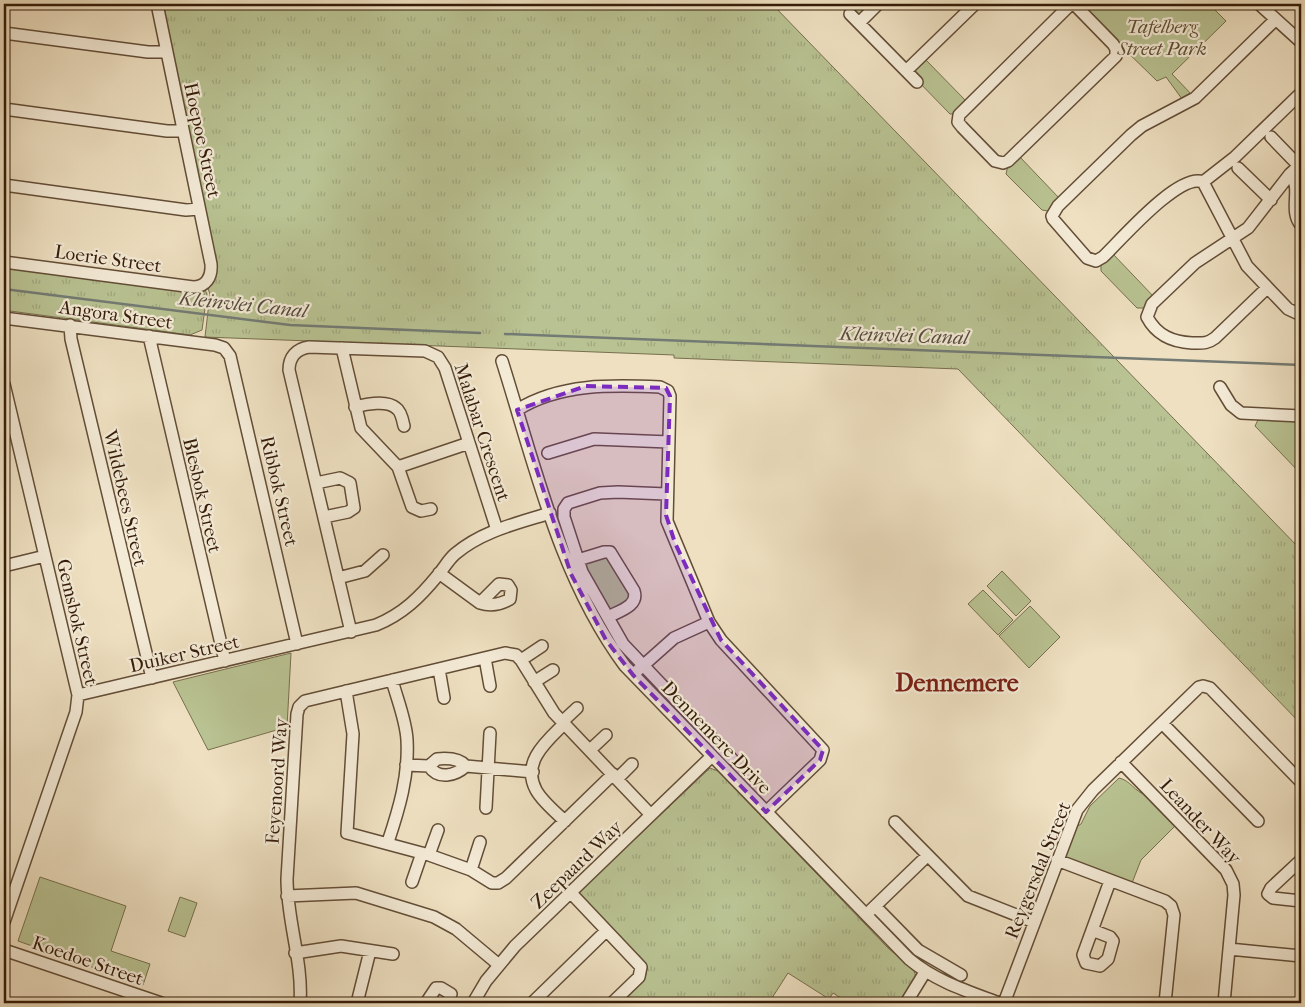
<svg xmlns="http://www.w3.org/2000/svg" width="1305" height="1007" viewBox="0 0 1305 1007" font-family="'IM FELL French Canon',serif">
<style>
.grass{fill:url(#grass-tufts);stroke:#776f4e}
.park{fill:#b9c292;stroke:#776f4e}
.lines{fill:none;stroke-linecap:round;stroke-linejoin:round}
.stream{stroke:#737b74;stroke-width:2.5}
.minor-casing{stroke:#634d37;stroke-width:14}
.minor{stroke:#f4ebd7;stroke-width:11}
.marked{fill:#7b2cbf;fill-opacity:0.2;stroke:#7b2cbf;stroke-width:4;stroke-dasharray:10 6;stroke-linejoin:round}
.labels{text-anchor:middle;stroke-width:4.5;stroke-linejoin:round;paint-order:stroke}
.park-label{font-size:19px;font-style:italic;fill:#5d4e32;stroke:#f4ebd7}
.street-label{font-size:19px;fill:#351c09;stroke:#f4ebd7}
.water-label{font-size:20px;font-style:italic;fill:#544c3f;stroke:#f4ebd7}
.district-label{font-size:24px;font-weight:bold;fill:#7a1f14;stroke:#f4ebd7}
</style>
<defs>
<pattern id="grass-tufts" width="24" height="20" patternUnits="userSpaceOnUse" patternTransform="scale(1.25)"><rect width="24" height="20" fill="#b9c292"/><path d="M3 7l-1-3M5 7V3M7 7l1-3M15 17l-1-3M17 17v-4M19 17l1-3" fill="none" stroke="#a0a67d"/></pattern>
</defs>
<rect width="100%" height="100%" fill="#eee0c1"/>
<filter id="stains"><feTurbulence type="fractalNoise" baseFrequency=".004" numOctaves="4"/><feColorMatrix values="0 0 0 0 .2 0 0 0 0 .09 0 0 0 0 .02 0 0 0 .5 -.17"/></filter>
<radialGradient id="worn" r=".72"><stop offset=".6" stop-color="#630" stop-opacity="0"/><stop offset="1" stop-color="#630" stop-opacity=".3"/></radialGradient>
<path class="grass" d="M160 4H772L1301 550V724L958 369 674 358V355L205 337 210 294 207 286 210 283Z
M4 265 204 288 207 294 202 330 190 335 10 311 9 314H4Z
M710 768 718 771 888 948 914 970 916 978 901 1003H849L833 993 829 999 788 973 772 998V1003H616L646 975 647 968 579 894V892Z"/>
<path class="park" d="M843 4H871L861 16H854Z
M1078 4H1209L1226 21 1172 74 1194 97 1185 103 1166 77 1157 81Z
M924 58 967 102 955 114H950L912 75 911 70Z
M1018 155 1060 199 1048 211 1042 210 1006 174 1008 165Z
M1112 253 1155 298 1144 308H1137L1101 271V263Z
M1258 420 1301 422V474L1255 426Z
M608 555 631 591V600L609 610 589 579 585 564Z
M1002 571 1031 601 1016 616 987 586Z
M983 590 1013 620 998 635 968 604Z
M1030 606 1060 637 1029 668 999 636Z
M291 653 287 727 208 750 173 682Z
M1119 778C1130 780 1135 792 1146 795L1175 826 1141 860 1132 883 1068 858 1065 854 1076 827 1081 824 1090 806Z
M40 877 126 906 111 951 150 964 143 985 18 941Z
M180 897 197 903 185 937 168 931Z"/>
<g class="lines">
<path class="stream" d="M4 289 290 325 480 333
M505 334 1301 365"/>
<g class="minor-casing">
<path id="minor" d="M1071 4 959 115 958 122 962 127 995 161 1003 163 1008 161 1116 56V49L1113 44 1074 4
M1259 4 1301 42
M850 14 917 82
M860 22 878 4
M4 33 148 52H167
M906 71 975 4
M4 109 167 131H183
M1271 137 1298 165
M1238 168 1271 200
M1290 174C1303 188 1288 210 1301 225
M1203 182C1179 172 1120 241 1103 257L1096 261 1087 258 1053 219 1052 216 1058 206 1131 135 1142 126 1195 98 1275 20
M1203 182 1247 266 1288 309 1301 315
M1203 182 1235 157 1301 93
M4 185 186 210 199 209
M4 262 193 287C206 287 212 277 211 264L157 4
M1267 288 1215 338C1207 344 1202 343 1192 343 1173 342 1157 336 1147 317L1152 304 1195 263 1248 228 1290 174 1301 164
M4 318 215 345 224 348 230 356 297 644
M70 325 71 339 152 678
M149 336 225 661
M342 348 361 428 398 467 412 507 421 511 431 509
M502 361C535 465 559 577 625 666L909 959C935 981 967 991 999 1003
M4 384 78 695 76 712 4 922
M1220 387 1231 405 1241 413 1301 416
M355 407C366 404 387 400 396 408 401 411 403 421 404 426
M517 410C560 383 612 385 660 387L668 391 670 396 667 521 709 622 721 640 823 750 820 760 766 812
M548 453 594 439 669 442
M398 467 469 443
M316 483 340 478 350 483 354 508 348 512 324 517
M666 494 618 492 600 493 568 503 564 509V517L582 572 623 644 732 759
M578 560 604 552H610L634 591C639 606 619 611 608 617
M4 566 45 556
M439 573 480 603C490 606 500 605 510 599L511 590 508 585 499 584 480 603
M338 578 365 571 383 555
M351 632 289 370C289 357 296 349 309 347L425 351 438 357 445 368 497 530
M485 658 490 686
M521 660 542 646
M439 669 444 698
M637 671 674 638 709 622
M534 682 553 670
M346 691 353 734 347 833 429 855 471 870 492 883H498L506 878 613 774
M78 695 376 625C403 614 420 597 438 575 444 568 449 559 455 554 482 531 518 523 550 513
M562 722 577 708
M1162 723 1258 821
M564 724C547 741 521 762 536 790 542 801 555 812 565 821
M590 750 606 735
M1121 762 1226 870 1233 884 1234 895 1224 1003
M406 765 429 766 437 759C447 758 459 758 466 766L533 772
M429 766C438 780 455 776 466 766
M617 779 632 764
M486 808 490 733
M895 822 968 896 1034 922
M388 842C399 809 409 776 407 740 406 720 397 699 392 680
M429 855 438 830
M1057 860 1165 901 1171 906 1174 915 1165 1003
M1301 860 1271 888 1268 894 1273 898 1301 901
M471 870 480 842
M412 882 422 853
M571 893 641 967 639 977 612 1003
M287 896 356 893 434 917 456 929 499 965
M875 906 918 950 961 975
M871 910 927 856
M1092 930 1110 937 1113 941 1108 959 1100 966 1086 963 1083 955 1110 881
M1229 949 1301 956
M4 950 161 1003
M295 953 341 946 393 954
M300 1003C303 962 287 921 287 879L297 714 299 707 305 701 505 653 516 655 521 660 554 713 651 815
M357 1003 370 951
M426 1003 436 988H441L451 994
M473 1003 486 981 515 946 711 757
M532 1003 606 931
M906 1003 925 972
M1004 1003 1077 810 1093 790 1199 687 1203 686 1210 688 1301 782"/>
</g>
<use href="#minor" class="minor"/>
</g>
<path class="marked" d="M586 386 666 388 670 396 666 515 675 543 721 640 823 750 820 760 766 812 633 675 606 640 571 574 517 410Z"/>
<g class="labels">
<g class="park-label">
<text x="1162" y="33">Tafelberg<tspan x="1162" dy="22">Street Park</tspan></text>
</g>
<g class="street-label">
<text transform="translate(203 140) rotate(78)" y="7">Hoepoe Street</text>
<text transform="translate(108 258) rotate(8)" y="7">Loerie Street</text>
<text transform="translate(116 314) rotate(8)" y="7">Angora Street</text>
<text transform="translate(483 432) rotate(72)" y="7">Malabar Crescent</text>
<text transform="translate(280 491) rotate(77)" y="7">Ribbok Street</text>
<text transform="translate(203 495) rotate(77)" y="7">Blesbok Street</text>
<text transform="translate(126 498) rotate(77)" y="7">Wildebees Street</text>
<text transform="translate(78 622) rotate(77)" y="7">Gemsbok Street</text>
<text transform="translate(184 653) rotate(-13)" y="7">Duiker Street</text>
<text transform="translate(717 737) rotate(46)" y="7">Dennemere Drive</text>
<text transform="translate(276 781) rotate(-86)" y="7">Feyenoord Way</text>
<text transform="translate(1201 821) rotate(47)" y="7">Leander Way</text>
<text transform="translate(576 864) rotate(-44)" y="7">Zeepaard Way</text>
<text transform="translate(1037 870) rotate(-68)" y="7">Reygersdal Street</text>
<text transform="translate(88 960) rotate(19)" y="7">Koedoe Street</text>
</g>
<g class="water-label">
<text transform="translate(243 304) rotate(6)" y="7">Kleinvlei Canal</text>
<text transform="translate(904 335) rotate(2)" y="7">Kleinvlei Canal</text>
</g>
<g class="district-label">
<text x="957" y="691">Dennemere</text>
</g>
</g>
<rect width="1305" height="1007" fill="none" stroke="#eee0c1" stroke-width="20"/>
<rect x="5" y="5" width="1295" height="997" fill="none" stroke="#351c09" stroke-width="2.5"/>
<rect x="10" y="10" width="1285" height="987" fill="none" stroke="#351c09"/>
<rect width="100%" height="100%" filter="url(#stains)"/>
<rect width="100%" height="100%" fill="url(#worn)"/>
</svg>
